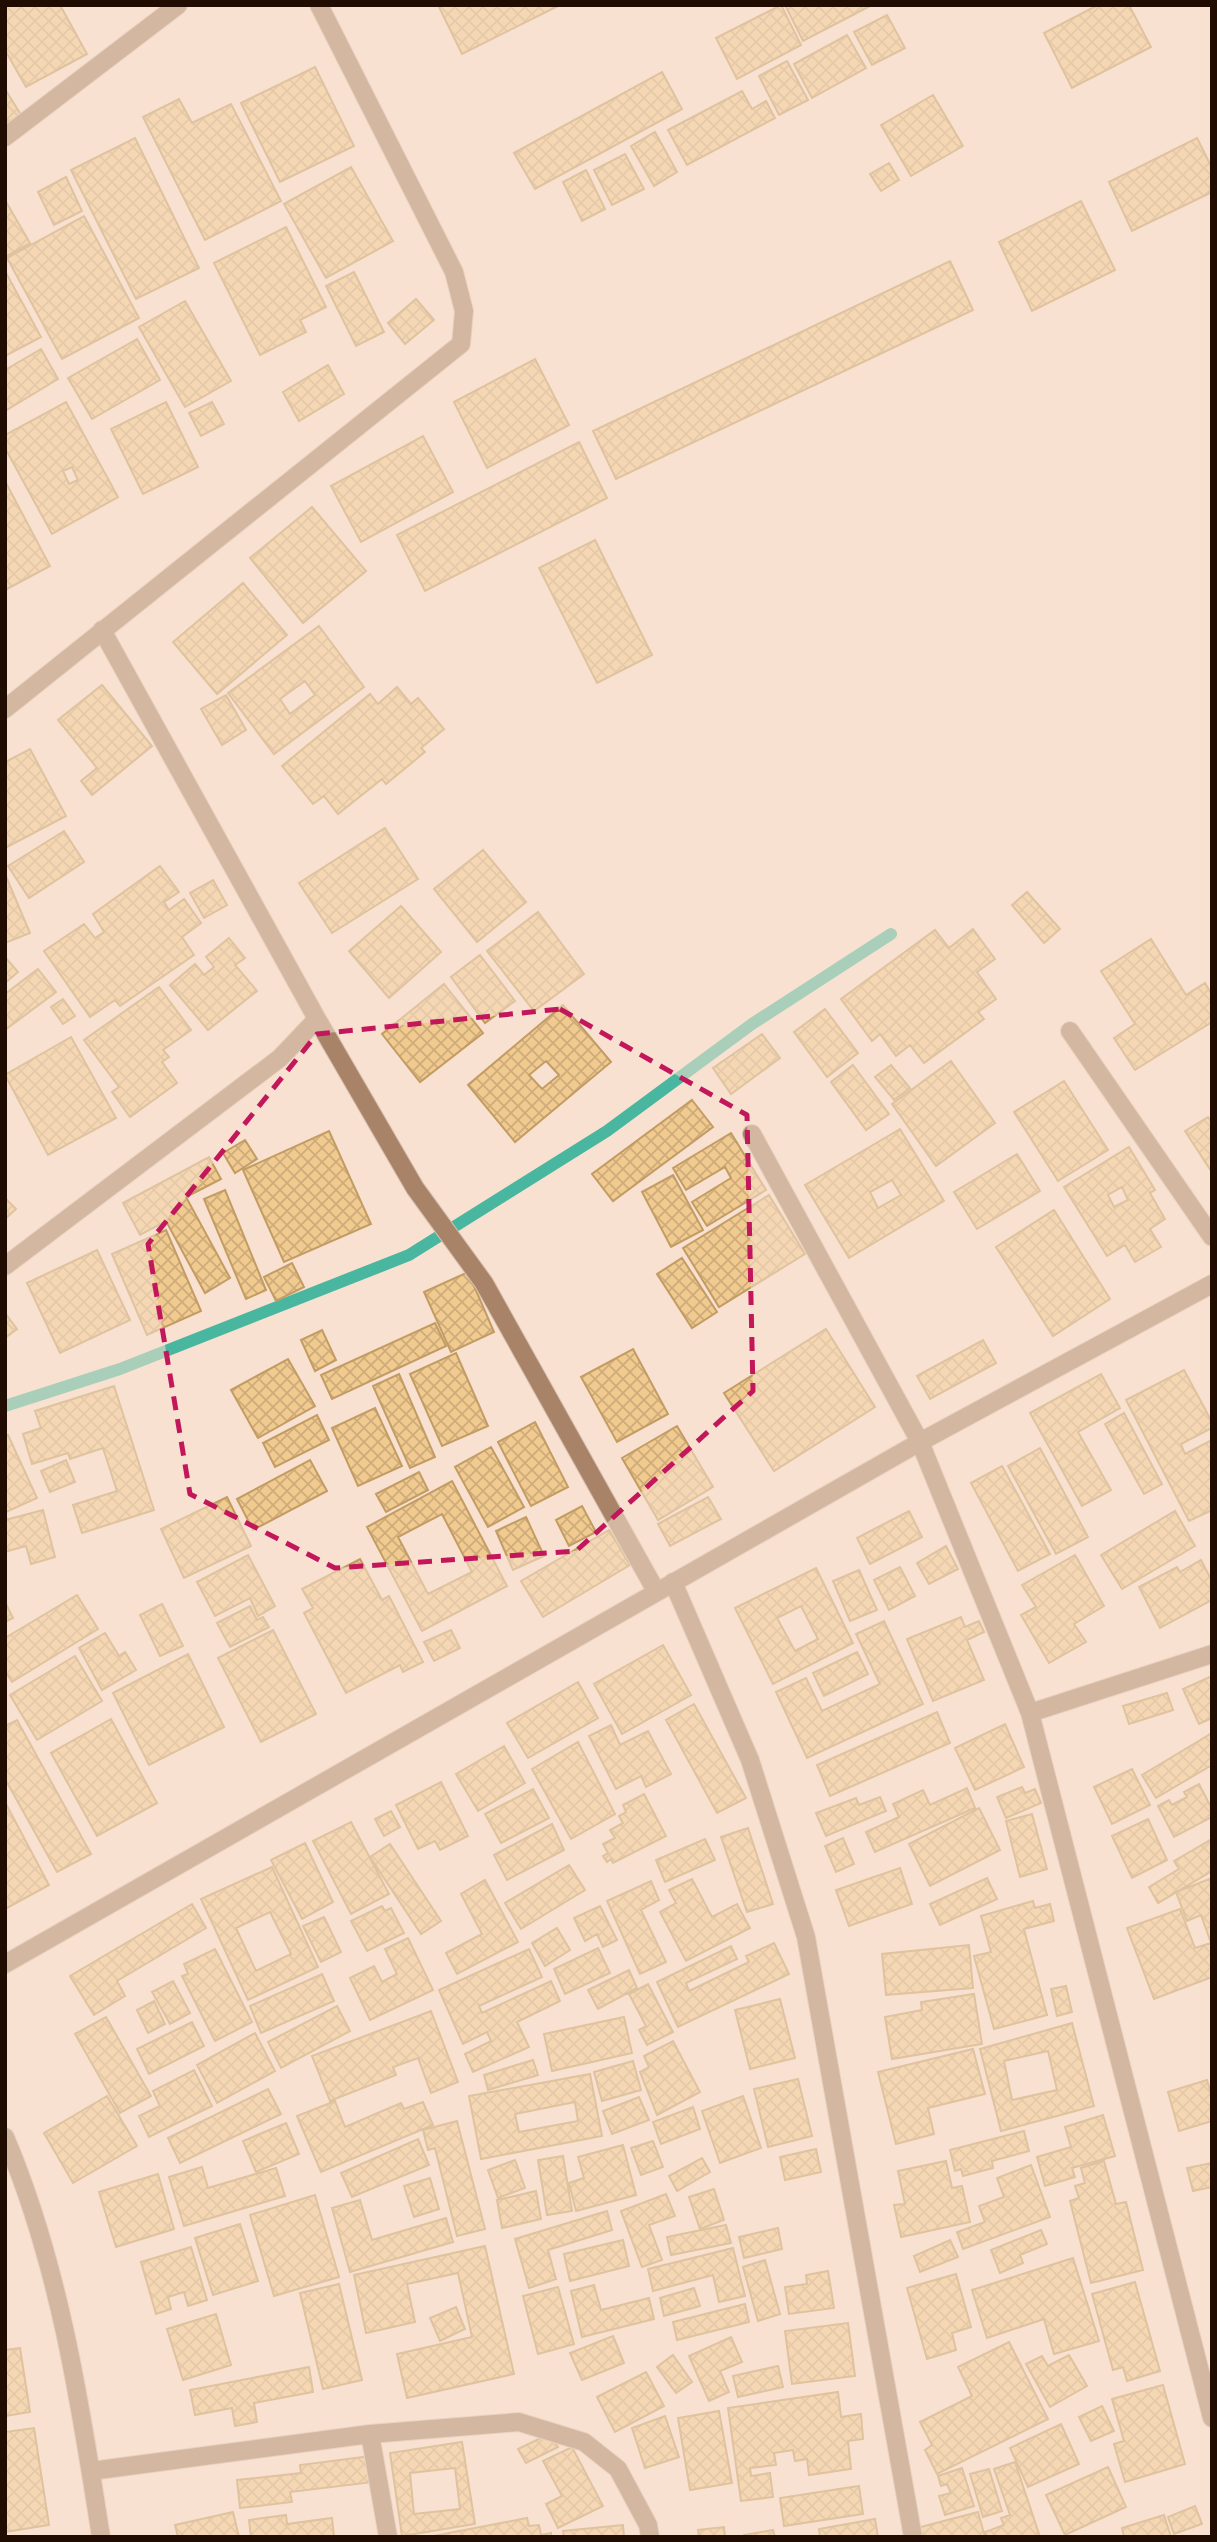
<svg xmlns="http://www.w3.org/2000/svg" width="1217" height="2542" viewBox="0 0 1217 2542" font-family="Cabin,sans-serif">
<style>
.lines{fill:none;stroke-linecap:round;stroke-linejoin:round}
.stream{stroke:#49b7a0;stroke-width:12}
.building{fill:url(#building-cross-hatch);stroke:#c29c63;stroke-width:2;fill-rule:evenodd}
.minor-casing{stroke:#d5bfaf;stroke-width:20}
.minor{stroke:#a88368;stroke-width:18}
.marked{fill:none;stroke:#c2185b;stroke-width:5;stroke-dasharray:14 9;stroke-linejoin:round}
</style>
<defs>
<pattern id="building-cross-hatch" width="8" height="8" patternUnits="userSpaceOnUse" patternTransform="scale(1.75)"><rect width="8" height="8" fill="#f1ca90"/><path d="M0 0l8 8M0 8l8-8" fill="none" stroke="#ceac7a"/></pattern>
</defs>
<rect width="100%" height="100%" fill="#f8e1d0"/>
<g class="lines">
<path class="stream" d="M5 1406 120 1369 409 1255 607 1131 752 1024 891 934"/>
</g>
<path class="building" d="M5 5H60L87 54 26 87 5 50Z
M438 5H560L462 54Z
M781 5 801 45 737 79 716 38Z
M785 5H872L803 41Z
M1098 5H1129L1151 47 1072 88 1044 33Z
M887 15 905 48 872 65 854 32Z
M847 35 866 68 812 98 794 64Z
M787 61 808 100 779 115 759 76Z
M315 67 354 146 280 182 241 103Z
M662 72 682 109 535 189 514 153Z
M5 89 21 115 5 124Z
M742 91 752 109 766 101 775 118 687 165 668 130Z
M933 95 963 146 911 176 881 125Z
M179 99 192 123 231 104 281 201 205 240 143 117Z
M655 132 677 172 654 186 631 146Z
M135 138 199 268 136 299 71 170Z
M1197 138 1212 168V192L1132 231 1109 182Z
M625 154 644 189 612 205 594 170Z
M889 163 899 180 881 191 870 174Z
M351 167 393 241 326 278 284 204Z
M586 170 605 209 582 221 563 182Z
M66 177 82 211 54 225 38 192Z
M5 200 30 243 5 257Z
M1081 201 1115 270 1032 311 999 242Z
M84 216 139 318 62 359 7 258Z
M286 227 326 307 300 320 306 332 260 355 214 263Z
M950 261 973 310 616 479 593 431Z
M5 271 41 337 5 356Z
M354 272 384 332 356 346 326 286Z
M416 299 434 320 405 344 388 323Z
M185 301 231 381 185 407 139 327Z
M137 339 160 380 92 419 68 378Z
M41 349 58 379 5 411V370Z
M535 359 569 425 487 468 454 402Z
M328 365 344 394 299 421 283 392Z
M66 402 118 497 52 534 5 448V435ZM72 467 78 480 69 484 63 471Z
M166 402 198 467 143 494 111 429Z
M212 402 224 424 201 436 189 413Z
M423 436 453 492 361 542 331 486Z
M579 442 607 498 425 591 397 535Z
M5 481 50 566 5 590Z
M312 507 366 571 303 623 250 558Z
M595 540 652 655 597 683 539 568Z
M243 583 287 635 217 694 173 642Z
M319 626 364 687 274 754 228 693ZM305 681 315 695 290 714 280 699Z
M102 685 152 746 92 795 81 781 97 768 58 720Z
M397 687 411 704 418 698 444 729 421 748 425 752 386 784 382 779 338 814 324 796 313 804 282 766 370 694 378 704Z
M226 695 246 730 222 745 201 709Z
M30 749 66 816 5 848V762Z
M385 828 418 879 332 933 299 883Z
M64 831 84 862 29 898 8 866Z
M483 850 526 902 477 942 434 889Z
M160 866 179 892 164 902 169 910 184 899 201 923 182 937 194 955 120 1006 115 1000 90 1017 44 951 84 924 95 938 104 932 93 914Z
M5 874 30 933 5 943Z
M213 880 227 905 204 918 190 893Z
M1027 892 1060 929 1044 943 1012 905Z
M401 906 441 952 389 998 349 951Z
M538 912 584 974 534 1011 487 951Z
M973 929 995 959 977 972 996 999 978 1012 984 1019 924 1063 910 1045 896 1056 880 1034 872 1041 841 999 935 930 949 948Z
M229 938 245 958 235 965 257 991 208 1030 170 985 195 964 204 975 214 967 206 957Z
M1151 939 1186 995 1205 983 1212 995V1022L1135 1070 1114 1038 1135 1024 1101 971Z
M480 955 515 1001 485 1023 451 977Z
M5 957 18 972 5 983Z
M38 969 56 992 5 1030V994Z
M444 984 483 1033 420 1082 382 1034Z
M159 987 191 1030 163 1050 169 1057 162 1062 177 1083 130 1117 112 1092 119 1087 84 1040Z
M63 999 75 1016 63 1024 51 1007Z
M563 1005 611 1062 515 1142 468 1085ZM546 1061 559 1075 542 1089 529 1075Z
M825 1009 858 1053 827 1077 794 1032Z
M762 1034 780 1058 731 1094 713 1068Z
M71 1037 116 1118 48 1155 5 1075Z
M951 1061 995 1123 936 1166 892 1104Z
M853 1065 889 1114 866 1130 831 1082Z
M891 1065 910 1088 894 1100 875 1077Z
M1064 1081 1108 1150 1058 1181 1014 1112Z
M692 1100 713 1127 613 1201 592 1174Z
M1208 1117 1212 1123 1211 1171 1185 1131Z
M900 1129 944 1201 849 1258 805 1185ZM892 1180 901 1195 878 1208 870 1192Z
M329 1131 371 1224 284 1262 243 1170Z
M731 1133 766 1190 707 1226 692 1202 731 1178 725 1167 686 1190 673 1168Z
M245 1140 257 1159 235 1173 223 1153Z
M1129 1147 1155 1190 1150 1193 1165 1219 1150 1229 1161 1247 1135 1262 1125 1245 1107 1256 1064 1187ZM1122 1187 1128 1200 1114 1207 1108 1195Z
M1017 1154 1040 1191 977 1229 954 1192Z
M209 1157 221 1179 186 1197 230 1278 205 1293 166 1221 140 1235 123 1203Z
M673 1175 703 1230 671 1247 642 1192Z
M225 1190 266 1290 246 1299 204 1199Z
M769 1195 805 1254 719 1307 683 1248Z
M5 1198 16 1209 5 1219Z
M1054 1210 1110 1299 1053 1336 996 1247Z
M166 1230 201 1311 147 1335 112 1254Z
M97 1250 130 1320 60 1353 27 1283Z
M682 1258 717 1312 692 1328 657 1274Z
M292 1263 304 1287 276 1301 264 1277Z
M468 1272 494 1332 451 1352 424 1292Z
M5 1313 17 1329 5 1338Z
M435 1323 446 1346 332 1399 321 1375Z
M826 1329 875 1407 774 1471 724 1393Z
M322 1330 336 1360 315 1371 301 1340Z
M983 1340 996 1363 930 1399 917 1376Z
M633 1349 668 1414 617 1442 581 1377Z
M456 1353 488 1426 442 1446 410 1374Z
M288 1359 315 1406 258 1438 231 1390Z
M1184 1370 1212 1422V1428L1181 1444 1185 1454 1212 1440V1510L1189 1521 1126 1400Z
M399 1374 435 1457 410 1468 373 1386Z
M1101 1374 1120 1408 1078 1432 1111 1490 1082 1506 1030 1413Z
M114 1386 154 1510 82 1533 73 1505 117 1491 103 1448 70 1459 68 1453 32 1464 23 1434 41 1428 35 1411Z
M375 1408 402 1466 358 1486 332 1428Z
M1124 1413 1162 1484 1144 1494 1105 1424Z
M317 1415 329 1440 275 1467 263 1443Z
M535 1422 568 1487 531 1506 498 1442Z
M677 1426 713 1487 658 1520 622 1458Z
M8 1435 37 1498 6 1512 5 1436Z
M491 1447 524 1507 488 1527 455 1467Z
M1040 1448 1088 1537 1056 1554 1008 1466Z
M66 1460 75 1482 50 1492 41 1471Z
M310 1460 327 1491 253 1530 237 1499Z
M1002 1466 1050 1554 1018 1571 971 1483Z
M419 1472 428 1490 386 1512 376 1494Z
M452 1481 507 1586 422 1631 367 1527ZM442 1514 472 1572 428 1594 398 1537Z
M227 1497 251 1546 184 1578 161 1529Z
M708 1497 721 1519 670 1546 658 1524Z
M582 1506 596 1532 569 1546 556 1520Z
M43 1510 55 1557 31 1564 26 1546 5 1552V1520Z
M909 1511 922 1537 870 1564 857 1538Z
M1175 1511 1195 1546 1122 1589 1101 1555Z
M526 1517 544 1556 513 1570 496 1531Z
M609 1530 630 1565 543 1617 521 1581Z
M946 1546 958 1569 929 1584 917 1563Z
M248 1555 275 1606 258 1616 250 1598 215 1616 197 1582Z
M1075 1555 1104 1606 1074 1624 1086 1642 1049 1663 1021 1615 1036 1607 1022 1585Z
M360 1559 382 1600 389 1596 423 1662 403 1672 400 1665 346 1693 304 1613 313 1608 302 1589Z
M1201 1560 1212 1581V1600L1160 1628 1139 1587 1177 1567 1180 1572Z
M900 1567 915 1596 889 1610 874 1580Z
M816 1568 853 1643 773 1684 735 1608ZM801 1606 818 1639 795 1651 777 1618Z
M859 1570 877 1610 850 1621 833 1581Z
M77 1595 98 1629 12 1682 5 1671V1638Z
M5 1602 13 1618 5 1622Z
M162 1604 183 1646 160 1656 140 1615Z
M250 1606 257 1620 263 1617 269 1627 230 1647 217 1623Z
M961 1617 965 1627 979 1621 984 1632 967 1640 984 1680 933 1701 907 1639Z
M884 1621 923 1704 807 1758 776 1692 806 1678 822 1711 880 1684 856 1634Z
M273 1630 316 1714 261 1742 218 1658Z
M451 1630 460 1648 434 1661 424 1642Z
M105 1633 119 1656 125 1652 136 1670 102 1690 79 1648Z
M663 1645 691 1695 622 1734 594 1684Z
M857 1652 868 1674 824 1696 813 1673Z
M188 1654 224 1727 149 1765 113 1693Z
M75 1656 102 1701 37 1740 10 1695Z
M1212 1676V1718L1199 1724 1183 1689Z
M578 1682 598 1718 528 1758 507 1723Z
M1167 1693 1173 1710 1129 1724 1123 1706Z
M694 1704 746 1798 717 1813 666 1720Z
M937 1712 950 1743 830 1796 817 1765Z
M111 1719 157 1803 97 1836 51 1753Z
M17 1720 91 1854 57 1872 5 1779V1726Z
M1005 1724 1024 1767 975 1790 955 1748Z
M611 1725 620 1745 648 1731 671 1774 646 1787 641 1776 616 1789 589 1736Z
M1212 1733V1765L1156 1798 1142 1775Z
M578 1742 615 1814 571 1839 532 1769Z
M504 1746 525 1783 478 1811 456 1774Z
M1132 1769 1150 1805 1112 1824 1094 1787Z
M441 1782 468 1836 440 1850 435 1841 418 1849 396 1805Z
M1199 1784 1212 1809V1817L1174 1837 1158 1806 1169 1800 1172 1805 1187 1797 1184 1792Z
M1022 1787 1025 1793 1035 1789 1041 1803 1006 1818 997 1797Z
M967 1788 975 1808 875 1852 866 1832 899 1817 893 1804 923 1790 930 1805Z
M533 1789 549 1818 501 1843 485 1814Z
M644 1794 666 1836 613 1863 611 1859 607 1862 603 1856 608 1853 603 1844 615 1838 610 1830 623 1823 619 1816 626 1812 623 1805Z
M880 1797 886 1811 826 1836 816 1813 856 1798 859 1805Z
M5 1802 49 1885 5 1909Z
M979 1808 1000 1850 930 1886 909 1844Z
M391 1811 400 1827 384 1836 375 1819Z
M1032 1814 1047 1869 1020 1877 1006 1821Z
M1148 1819 1167 1860 1132 1878 1112 1836Z
M351 1822 389 1894 351 1914 313 1841Z
M552 1824 564 1850 507 1880 494 1855Z
M748 1828 773 1904 747 1912 721 1837Z
M843 1838 854 1864 836 1872 825 1846Z
M705 1839 715 1860 665 1882 656 1860Z
M1212 1839V1871L1158 1903 1149 1887 1179 1869 1174 1861Z
M305 1843 333 1902 302 1919 271 1860Z
M390 1844 441 1921 421 1934 370 1857Z
M569 1865 585 1890 521 1929 505 1903Z
M272 1867 318 1967 248 2000 201 1899ZM270 1912 291 1954 256 1971 236 1928Z
M900 1868 912 1904 849 1926 836 1890Z
M987 1878 997 1899 940 1925 930 1904Z
M1212 1878V1977L1154 1999 1127 1928 1180 1909 1195 1948 1211 1943 1201 1915 1187 1921 1176 1892Z
M692 1879 712 1917 737 1904 750 1928 686 1961 660 1912 676 1903 669 1890Z
M485 1880 518 1942 457 1974 446 1953 482 1934 461 1894Z
M651 1881 659 1900 641 1910 666 1962 640 1974 607 1901Z
M1033 1901 1035 1908 1050 1904 1054 1921 1024 1929 1047 2015 994 2029 974 1956 991 1952 981 1916Z
M192 1904 206 1928 117 1981 125 1996 94 2015 70 1976Z
M382 1906 385 1911 391 1908 404 1933 367 1951 351 1921Z
M600 1906 617 1940 603 1947 597 1934 585 1941 574 1918Z
M324 1917 341 1952 321 1962 303 1926Z
M557 1928 570 1950 545 1966 532 1943Z
M408 1938 433 1990 370 2020 350 1978 374 1966 382 1982 397 1974 385 1949Z
M774 1943 789 1974 678 2027 657 1982 731 1946 737 1959 686 1983 689 1991 749 1962 746 1956Z
M969 1945 973 1988 886 1995 882 1954Z
M598 1948 610 1973 565 1994 554 1969Z
M215 1949 252 2022 215 2041 182 1976 188 1974 184 1964Z
M529 1949 542 1977 479 2006 482 2013 551 1981 560 2001 517 2022 529 2047 473 2072 465 2054 491 2041 487 2032 463 2044 439 1990Z
M629 1970 637 1988 598 2009 588 1990Z
M322 1974 334 2001 261 2033 250 2006Z
M173 1981 190 2013 170 2024 152 1992Z
M648 1984 673 2032 647 2045 639 2030 646 2026 629 1994Z
M1066 1986 1072 2012 1057 2016 1051 1989Z
M974 1994 982 2044 892 2059 885 2017 922 2010 921 2002Z
M780 1999 795 2058 750 2069 735 2010Z
M154 2001 165 2024 148 2033 137 2010Z
M337 2006 350 2031 281 2068 268 2042Z
M431 2011 458 2082 431 2093 418 2058 393 2067 396 2075 330 2101 312 2056Z
M106 2017 151 2096 120 2113 75 2034Z
M624 2017 632 2053 552 2071 544 2034Z
M192 2022 204 2046 149 2074 137 2049Z
M1072 2023 1094 2106 1001 2131 980 2049ZM1048 2051 1057 2090 1012 2100 1004 2061Z
M255 2033 275 2071 217 2103 197 2065Z
M673 2041 700 2092 657 2115 640 2072 649 2067 644 2056Z
M973 2049 985 2094 928 2108 934 2134 896 2144 878 2072Z
M533 2060 538 2075 488 2090 484 2075Z
M633 2061 641 2090 602 2101 594 2072Z
M194 2070 212 2106 149 2137 139 2116 160 2106 153 2091Z
M590 2074 602 2136 481 2159 469 2096ZM575 2102 578 2121 519 2132 515 2114Z
M798 2079 812 2136 768 2147 754 2089Z
M1207 2080 1212 2097V2121L1179 2131 1168 2092Z
M268 2089 281 2114 180 2163 168 2138Z
M107 2096 137 2146 73 2183 44 2133Z
M743 2096 761 2148 720 2163 702 2111Z
M639 2097 649 2120 612 2134 603 2111Z
M335 2101 345 2127 401 2103 404 2109 423 2102 433 2125 321 2172 297 2116Z
M693 2107 700 2129 661 2144 653 2122Z
M1103 2115 1115 2156 1072 2168 1075 2177 1045 2186 1037 2157 1071 2147 1065 2127Z
M457 2121 485 2229 457 2236 435 2148 428 2150 423 2130Z
M286 2123 299 2154 256 2172 243 2141Z
M1024 2131 1029 2151 992 2161 993 2168 963 2176 961 2169 955 2171 950 2150Z
M418 2139 429 2165 352 2197 341 2173Z
M653 2141 663 2167 641 2175 631 2148Z
M623 2145 636 2195 576 2211 569 2183 584 2178 578 2157Z
M816 2149 821 2172 785 2180 780 2157Z
M563 2156 572 2211 547 2215 538 2160Z
M702 2158 710 2172 677 2191 669 2176Z
M515 2160 525 2188 498 2198 488 2170Z
M946 2161 952 2188 962 2186 970 2222 901 2237 894 2205 905 2204 898 2171Z
M1104 2161 1116 2204 1126 2202 1143 2270 1091 2283 1070 2201 1079 2198 1075 2186 1085 2183 1081 2168Z
M1212 2163V2187L1193 2191 1187 2168Z
M1031 2165 1050 2217 963 2249 957 2232 985 2222 979 2206 1004 2197 997 2178Z
M202 2167 208 2188 276 2168 285 2196 184 2226 169 2177Z
M158 2174 174 2229 116 2247 99 2192Z
M430 2178 439 2209 414 2217 404 2186Z
M714 2189 724 2220 700 2229 689 2197Z
M536 2191 541 2219 502 2228 497 2200Z
M666 2194 675 2216 649 2225 662 2260 642 2267 621 2211Z
M315 2195 339 2277 274 2296 250 2215Z
M360 2200 372 2240 446 2218 453 2242 350 2272 332 2208Z
M607 2211 612 2230 548 2250 556 2279 529 2288 515 2239Z
M240 2224 258 2281 213 2295 195 2238Z
M726 2225 731 2243 671 2255 667 2237Z
M778 2228 782 2249 744 2258 739 2237Z
M1041 2230 1047 2244 1020 2255 1023 2263 1000 2273 991 2250Z
M623 2240 629 2266 570 2281 564 2254Z
M950 2240 958 2257 920 2272 914 2256Z
M485 2246 514 2374 407 2398 397 2354 472 2337 458 2273 407 2284 415 2322 366 2333 354 2275Z
M191 2247 207 2300 188 2306 184 2292 168 2297 171 2309 156 2314 141 2262Z
M733 2248 745 2296 719 2302 713 2275 653 2291 648 2269Z
M1073 2258 1099 2341 1054 2354 1044 2319 987 2338 972 2290Z
M765 2260 780 2314 758 2321 743 2267Z
M828 2271 834 2308 789 2314 785 2287 807 2284 806 2275Z
M956 2274 971 2327 952 2333 956 2350 927 2359 907 2288Z
M1135 2282 1160 2371 1127 2381 1123 2367 1113 2370 1092 2294Z
M339 2284 362 2380 323 2389 300 2293Z
M594 2285 601 2310 649 2298 654 2319 582 2337 571 2291Z
M558 2287 574 2344 538 2354 523 2296Z
M694 2288 700 2306 664 2316 660 2298Z
M745 2304 749 2322 677 2340 673 2322Z
M456 2307 465 2329 440 2341 430 2318Z
M216 2314 231 2365 183 2380 167 2329Z
M848 2323 855 2376 792 2384 785 2331Z
M613 2336 624 2363 582 2380 570 2353Z
M731 2337 742 2362 720 2371 729 2392 709 2401 689 2356Z
M1009 2342 1048 2419 937 2474 925 2450 932 2445 920 2422 972 2396 958 2367Z
M20 2348 30 2412 5 2416V2350Z
M673 2355 692 2382 676 2393 657 2367Z
M1069 2355 1087 2386 1050 2407 1026 2364 1042 2356 1048 2366Z
M778 2366 783 2387 738 2397 733 2376Z
M309 2367 313 2392 254 2403 257 2422 235 2426 232 2408 195 2415 190 2390Z
M646 2372 664 2406 615 2432 597 2397Z
M1163 2385 1185 2464 1125 2482 1114 2444 1124 2441 1112 2399Z
M838 2392 841 2417 861 2414 863 2439 848 2441 851 2469 809 2475 807 2459 795 2461 793 2450 774 2453 776 2465 750 2468 751 2476 770 2473 773 2497 741 2501 728 2408Z
M1102 2406 1114 2431 1091 2441 1079 2417Z
M719 2411 732 2483 690 2490 678 2418Z
M665 2416 679 2457 645 2468 632 2428Z
M1061 2424 1079 2464 1028 2487 1010 2448Z
M34 2428 49 2525 5 2532V2432Z
M551 2433 558 2447 526 2463 518 2449Z
M462 2442 475 2524 402 2536 390 2453ZM455 2468 460 2509 414 2514 410 2473Z
M572 2447 603 2506 558 2528 546 2504 562 2496 543 2461Z
M370 2456 373 2482 290 2492 292 2502 240 2508 237 2480 301 2473 300 2465Z
M1015 2462 1040 2537H987L985 2532 1004 2525 1001 2518 1010 2515 994 2469Z
M1108 2467 1126 2507 1065 2535 1046 2495Z
M962 2468 974 2506 945 2515 939 2496 951 2493 947 2484 941 2486 938 2476Z
M989 2469 1002 2511 983 2517 970 2474Z
M859 2486 863 2514 784 2526 780 2498Z
M1195 2506 1202 2524 1174 2534 1168 2517Z
M233 2512 239 2537H178L175 2525Z
M978 2512 985 2537H920L917 2528Z
M286 2515 287 2524 332 2518 334 2537H251L249 2520Z
M1164 2515 1171 2537H1124L1122 2528Z
M527 2518 529 2526 539 2525 541 2535 551 2533V2537H428Z
M875 2519 878 2537H820L819 2529Z
M623 2525 624 2537H564L563 2531Z
M724 2527 725 2537H699L698 2530Z
M773 2530 775 2537H744V2535Z"/>
<g class="lines">
<g class="minor-casing">
<path id="minor" d="M5 137 178 5
M102 630 317 1019 415 1188 484 1283 656 1591
M5 709 461 344 464 311 454 272 319 5
M1070 1031 1212 1237
M752 1134 920 1442 1030 1713 1212 2418
M5 1266 280 1058 317 1019
M673 1582 750 1760 806 1937 913 2537
M1030 1713 1212 1654
M5 1964 920 1442 1212 1284
M5 2137C59 2264 80 2402 101 2537
M370 2434 388 2537
M91 2471 370 2434 519 2422 584 2442 618 2469 648 2525 650 2537"/>
</g>
<use href="#minor" class="minor"/>
</g>
<path d="M0 0H1217V2542H0ZM560 1009 747 1115 753 1391 576 1551 335 1568 190 1494 148 1244 317 1034Z" fill="#f8e1d0" fill-opacity=".55" fill-rule="evenodd"/>
<path class="marked" d="M560 1009 747 1115 753 1391 576 1551 335 1568 190 1494 148 1244 317 1034Z"/>
<rect width="1217" height="2542" fill="none" stroke="#200c00" stroke-width="14"/>
</svg>
